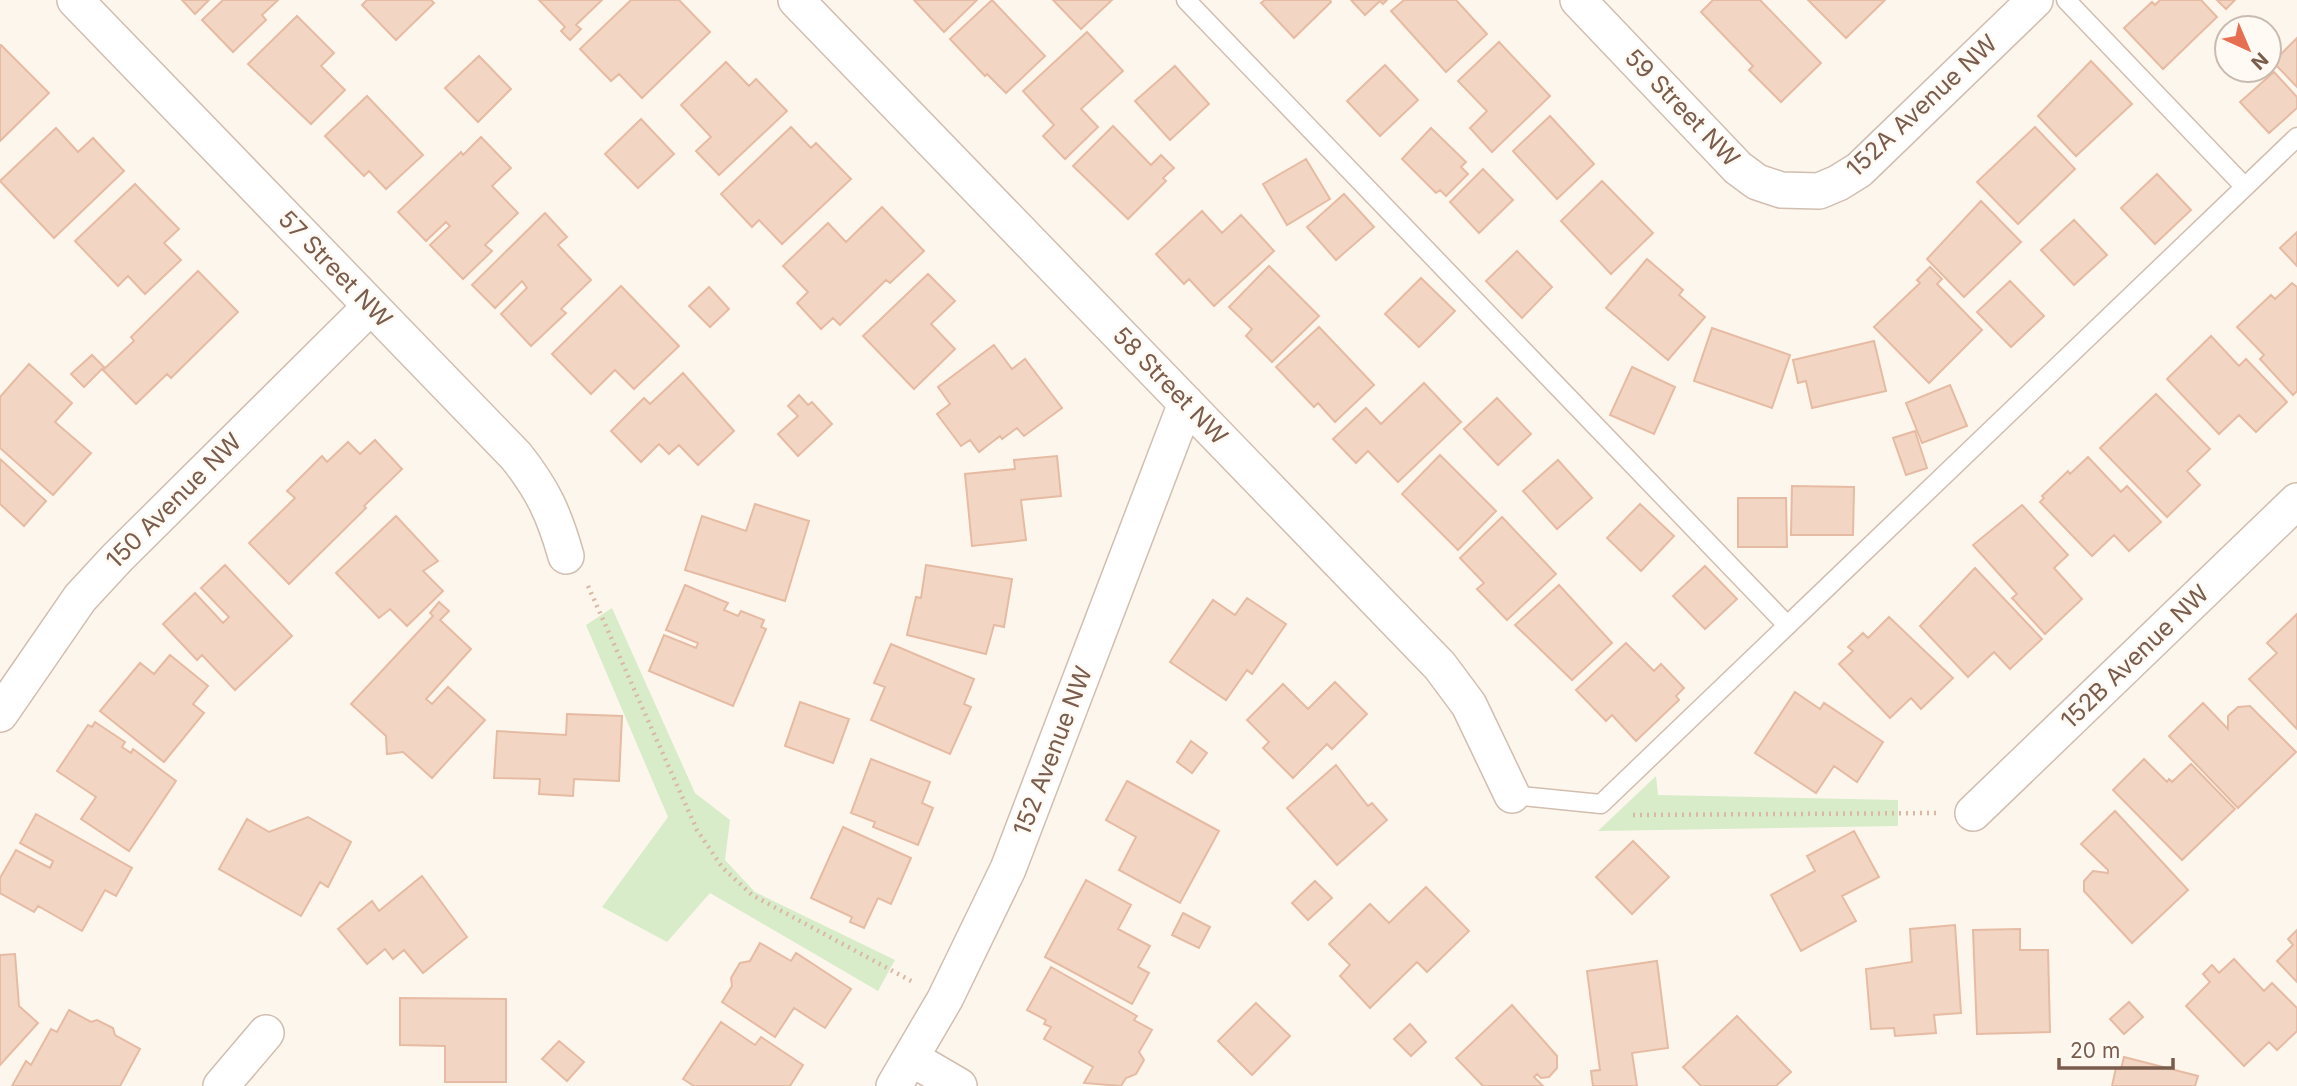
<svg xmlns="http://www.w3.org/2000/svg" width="2297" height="1086" viewBox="0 0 2297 1086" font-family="Inter,sans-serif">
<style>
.green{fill:#d8ecc9}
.building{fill:#f3d5c3;stroke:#e6bba3;stroke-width:2}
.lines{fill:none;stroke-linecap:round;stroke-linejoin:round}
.service-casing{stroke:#d1beb0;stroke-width:21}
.minor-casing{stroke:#d1beb0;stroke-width:38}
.path{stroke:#d9b8a5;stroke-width:4.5;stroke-dasharray:2 5;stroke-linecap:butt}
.service{stroke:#fff;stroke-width:18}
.minor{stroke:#fff;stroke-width:35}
.labels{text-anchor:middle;stroke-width:5;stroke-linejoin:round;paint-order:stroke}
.street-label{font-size:24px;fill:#7a5c4d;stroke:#fffaf3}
</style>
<rect width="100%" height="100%" fill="#fdf6ec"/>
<path class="green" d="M612 608 695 793 730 820 725 860 755 892 895 960 878 991 710 893 667 942 602 907 668 817 586 625Z
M1656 776 1658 795 1898 800V826L1598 831Z"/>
<path class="building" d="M182 0H209L195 14Z
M223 0H278L262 15 266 20 233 52 202 20Z
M367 0H431L434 3 396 40 362 5Z
M539 0H602L576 25 581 29 570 40 561 31 565 27Z
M631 0H679L710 32 642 98 619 74 611 81 580 49Z
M914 0H977L944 32Z
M992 0 1045 56 1006 93 987 74 985 76 950 39Z
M1053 0H1112L1081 29Z
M1265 0H1330L1331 2 1294 38 1261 3Z
M1351 0H1387L1383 4 1380 1 1365 15Z
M1404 0H1456L1487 34 1446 72 1391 11Z
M1713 0H1760L1821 63 1781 102 1749 70 1753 66 1701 12Z
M1808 0H1885L1846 38Z
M2160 0H2201L2217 17 2163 69 2124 28 2152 2 2155 5Z
M2217 0H2235L2226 9Z
M297 16 334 53 321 66 345 90 311 124 248 64Z
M1087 32 1123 71 1081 109 1098 127 1065 159 1043 136 1054 125 1023 91Z
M2297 38V87L2273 62Z
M1499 42 1550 96 1492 152 1470 128 1487 111 1458 81Z
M1 45 49 93 0 141V45Z
M479 56 511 89 478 122 445 88Z
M2091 61 2132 104 2076 156 2038 116Z
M726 62 749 86 756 79 787 111 719 175 696 151 711 137 681 105Z
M1385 65 1418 100 1380 136 1347 101Z
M1175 66 1209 104 1170 140 1135 101Z
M2274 72 2297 97V108L2269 133 2240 102Z
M367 96 423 155 386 189 369 171 364 176 325 136Z
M1550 116 1594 164 1557 199 1513 151Z
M641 119 674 154 638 188 605 154Z
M1113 126 1151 165 1161 155 1174 168 1163 178 1166 181 1128 219 1073 166Z
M791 127 811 148 816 143 851 179 782 244 759 220 752 227 721 194Z
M2035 127 2075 169 2018 224 1977 182Z
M56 128 78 152 93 138 124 171 54 238 0 181Z
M1431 128 1466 162 1461 167 1468 174 1446 196 1440 190 1436 193 1402 159Z
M481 137 511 168 492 186 518 213 485 245 492 251 463 279 430 245 450 226 446 222 426 241 398 212 461 152 463 155Z
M1306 159 1330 199 1287 225 1263 184Z
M1483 169 1513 200 1479 233 1450 202Z
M2157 174 2191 210 2155 244 2121 208Z
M1602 181 1653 233 1611 274 1561 221Z
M135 184 179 229 164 243 181 260 145 294 128 276 118 286 75 241Z
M1344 194 1374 227 1336 260 1307 227Z
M1981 201 2021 242 1964 297 1927 259Z
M882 207 924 251 890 283 886 280 840 325 833 318 821 329 797 303 808 292 783 266 828 223 846 242Z
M1202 211 1222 233 1241 215 1274 251 1214 306 1189 279 1184 284 1156 254Z
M545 213 567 237 558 245 591 280 561 309 566 313 531 346 501 314 527 288 522 281 495 308 472 285Z
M2074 220 2107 255 2074 285 2041 250Z
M2297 232V266L2280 248Z
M1517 251 1552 287 1522 318 1486 281Z
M1647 259 1683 290 1679 295 1705 317 1668 360 1606 308Z
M1269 266 1319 316 1272 362 1246 336 1252 329 1229 307Z
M1930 267 1942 279 1937 284 1982 330 1929 383 1874 327 1920 283 1917 280Z
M198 271 238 312 171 378 167 374 136 404 103 370 134 341 131 337Z
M928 274 955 301 931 324 955 349 914 389 863 336Z
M1421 278 1455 311 1419 347 1385 314Z
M2010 281 2044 316 2011 347 1977 312Z
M2292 283 2297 287V391L2293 395 2260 359 2264 355 2237 327 2271 295 2275 299Z
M621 286 679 346 634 389 615 370 591 394 552 354Z
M709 287 729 309 710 327 689 306Z
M1319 327 1374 385 1335 422 1318 403 1314 407 1276 367Z
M1712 328 1790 355 1772 408 1694 381Z
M2211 336 2239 366 2246 359 2287 402 2256 432 2239 415 2219 434 2167 379Z
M1874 341 1886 391 1812 408 1806 381 1798 383 1793 360Z
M994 345 1012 369 1025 359 1062 408 1024 436 1017 428 1002 439 1000 436 979 452 970 440 961 446 937 414 950 404 938 387Z
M92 355 104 367 84 387 71 374Z
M29 364 72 403 55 422 91 453 53 495 0 448V397Z
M1632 367 1675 387 1654 434 1610 415Z
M683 373 734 431 698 465 679 445 669 454 659 444 641 462 611 431 644 398 650 404Z
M1424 383 1461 422 1398 482 1368 451 1356 463 1333 439 1366 408 1381 424Z
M1950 385 1967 426 1922 443 1906 403Z
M2156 394 2210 449 2187 471 2200 485 2167 517 2100 448Z
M799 395 808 405 812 402 832 424 798 456 778 434 798 416 788 406Z
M1497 398 1531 434 1498 465 1464 429Z
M1915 431 1927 468 1906 475 1893 438Z
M375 440 402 469 364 506 366 508 289 584 249 543 295 498 287 491 322 456 327 462 348 442 360 454Z
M1440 455 1496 511 1458 550 1402 494Z
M1057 456 1061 496 1021 500 1026 540 972 546 965 474 1015 469 1014 460Z
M2088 457 2121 492 2127 486 2161 522 2129 551 2114 535 2092 556 2040 502 2044 498 2042 496 2068 471 2070 474Z
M0 459 46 501 24 526 0 504Z
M1558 460 1592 498 1557 529 1523 491Z
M1792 486 1854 487 1853 535H1791Z
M1738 498H1786L1787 547H1738Z
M755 504 809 521 785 601 685 570 702 516 746 531Z
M1640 504 1674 536 1641 571 1607 538Z
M2022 505 2068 555 2054 568 2082 599 2045 634 2012 598 2017 594 1973 545Z
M396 516 438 561 423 571 443 591 407 626 390 609 379 618 336 573Z
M1502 517 1556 574 1507 620 1477 589 1484 583 1460 558Z
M225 565 292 636 235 690 202 655 197 660 163 624 195 593 223 623 229 617 201 588Z
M926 565 1012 579 1004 627 994 625 986 654 907 635 916 597 921 598Z
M1705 566 1737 599 1705 629 1673 596Z
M1975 568 2042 639 2010 669 1994 652 1968 677 1920 626Z
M685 585 728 603 724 610 738 616 741 611 764 620 761 627 766 629 733 706 649 671 664 635 696 648 698 643 666 630Z
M1559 585 1612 643 1572 680 1515 625Z
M1247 598 1286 624 1252 674 1247 670 1226 700 1170 662 1213 600 1235 615Z
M439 602 449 611 440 620 471 649 426 699 432 704 448 687 485 720 432 778 403 752 387 754 386 736 351 704 433 616 430 613Z
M2297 614V729L2249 679 2277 653 2267 643Z
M1889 617 1953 678 1921 709 1911 698 1890 718 1839 664 1853 651 1848 647 1863 633 1868 638Z
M1626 643 1654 671 1661 664 1684 688 1676 696 1679 700 1636 741 1612 715 1606 721 1576 690Z
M891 644 974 679 964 704 971 707 950 754 871 720 885 687 874 683Z
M170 655 208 686 193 704 204 713 164 762 100 711 140 663 154 674Z
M1335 682 1367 714 1332 749 1327 744 1293 778 1263 748 1269 742 1247 720 1283 684 1308 709Z
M1795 692 1820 709 1824 703 1883 742 1857 782 1834 766 1816 793 1755 753Z
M800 702 849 719 833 763 785 746Z
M2203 703 2228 729V716L2238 707 2250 706 2296 752 2238 808 2169 736Z
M567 714 622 716 619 781 574 779 573 796 539 794 540 779 494 778 497 731 566 735Z
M95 722 125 742 122 747 131 753 133 749 176 781 129 851 81 819 96 797 57 771 88 725 92 727Z
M1191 741 1207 753 1192 773 1177 762Z
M871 759 930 782 922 803 933 808 918 845 873 827 875 822 851 813Z
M2144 759 2167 782 2169 779 2172 782 2191 764 2235 809 2182 860 2113 790Z
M1336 765 1368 806 1372 803 1387 820 1337 865 1287 808Z
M1127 781 1219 831 1180 903 1119 870 1136 837 1106 820Z
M2115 811 2188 890 2132 943 2084 891V881L2093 871 2108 873V870L2081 844Z
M36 814 132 868 116 896 105 890 82 931 38 906 34 912 0 893V878L16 850 50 868 53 861 20 843Z
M308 817 351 842 328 887 320 882 301 916 219 869 247 819 269 832Z
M843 827 911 858 891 904 878 898 864 928 850 922 852 917 811 898Z
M1854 831 1879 877 1842 896 1856 921 1801 951 1771 895 1815 871 1807 856Z
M1633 841 1669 877 1632 914 1596 877Z
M422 876 467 937 423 973 404 950 393 959 385 949 367 964 338 929 372 901 379 911Z
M1086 880 1131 905 1118 929 1150 946 1138 967 1149 973 1132 1004 1045 957Z
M1315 881 1332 898 1308 920 1292 903Z
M1426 887 1469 931 1427 972 1417 962 1370 1008 1340 976 1350 965 1329 944 1370 904 1389 923Z
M1183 913 1210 927 1199 948 1172 935Z
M1955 925 1961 1013 1934 1015 1936 1033 1895 1036 1894 1028 1871 1029 1866 969 1912 962 1910 929Z
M2020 929V950H2048L2050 1032 1977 1034 1973 930Z
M2297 930V982L2277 961 2293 945 2288 939Z
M760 943 791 961 796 953 851 989 825 1028 794 1008 775 1037 722 1002 732 986 731 978 740 963 750 961Z
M15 954 19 1006 38 1023 0 1065V955Z
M2234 959 2264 991 2272 983 2297 1008V1031L2277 1050 2269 1042 2244 1066 2186 1006 2210 982 2203 974 2212 965 2219 973Z
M1657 961 1668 1048 1632 1053 1637 1086H1593L1591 1071 1600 1070 1587 971Z
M1051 967 1137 1016 1134 1020 1152 1030 1139 1052 1144 1060 1136 1074 1126 1078 1121 1086 1084 1083 1093 1067 1044 1039 1051 1027 1044 1024 1046 1020 1027 1010Z
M400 998 506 999V1082H445V1046L400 1045Z
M2129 1002 2143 1017 2124 1034 2110 1019Z
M1256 1003 1290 1036 1252 1075 1218 1041Z
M1512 1005 1557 1056V1068L1549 1077 1541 1078 1537 1074 1534 1077 1543 1086H1483L1456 1058Z
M69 1010 91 1022 97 1020 113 1028 115 1035 140 1049 120 1086H12L26 1061 31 1065 51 1029 57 1032Z
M1737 1016 1791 1072 1776 1086H1701L1683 1067Z
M721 1022 755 1045 761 1037 803 1065 790 1086H694L683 1079Z
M1410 1024 1426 1042 1411 1056 1394 1039Z
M559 1041 584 1062 567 1081 542 1059Z
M2124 1057 2198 1076 2195 1086H2112L2116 1068 2121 1069Z"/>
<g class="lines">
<g class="service-casing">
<path id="service" d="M1186 0 1787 625
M2066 0 2245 187
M1512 795 1601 804 2297 137"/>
</g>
<g class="minor-casing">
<path id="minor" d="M75 0 516 456C543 490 554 514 566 556
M796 0 1440 666 1469 705 1512 795
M1578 0 1738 168 1757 182 1781 190 1819 191 1838 183 1859 170 2035 0
M0 714 80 598 117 558 371 306
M1973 813 2297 501
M911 1058 959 1086
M221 1086 266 1033
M894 1086 945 999 1008 869 1186 403"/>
</g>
<path class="path" d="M588 586 697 830 722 867 752 895 913 982
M1633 815 1939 813"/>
<use href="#service" class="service"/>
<use href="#minor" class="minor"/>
</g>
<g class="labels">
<g class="street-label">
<text transform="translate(1922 106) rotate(-43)" y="8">152A Avenue NW</text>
<text transform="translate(1682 108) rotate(46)" y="8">59 Street NW</text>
<text transform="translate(335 269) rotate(46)" y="8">57 Street NW</text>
<text transform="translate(1170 386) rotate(46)" y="8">58 Street NW</text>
<text transform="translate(174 501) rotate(-45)" y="8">150 Avenue NW</text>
<text transform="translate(2135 657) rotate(-44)" y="8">152B Avenue NW</text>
<text transform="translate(1053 751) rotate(-69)" y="8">152 Avenue NW</text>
</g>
</g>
<g transform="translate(2248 49) rotate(136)"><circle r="33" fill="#fffaf3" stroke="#cabbb1" stroke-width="2"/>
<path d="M0-5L12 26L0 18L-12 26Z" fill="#e76f51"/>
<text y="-10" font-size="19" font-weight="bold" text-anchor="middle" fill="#7a5c4d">N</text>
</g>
<path d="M2059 1058v10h114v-10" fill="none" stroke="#7a5c4d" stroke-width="3.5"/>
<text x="2070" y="1058" font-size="21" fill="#7a5c4d" stroke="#fffaf3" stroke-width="5" paint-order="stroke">20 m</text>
</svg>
